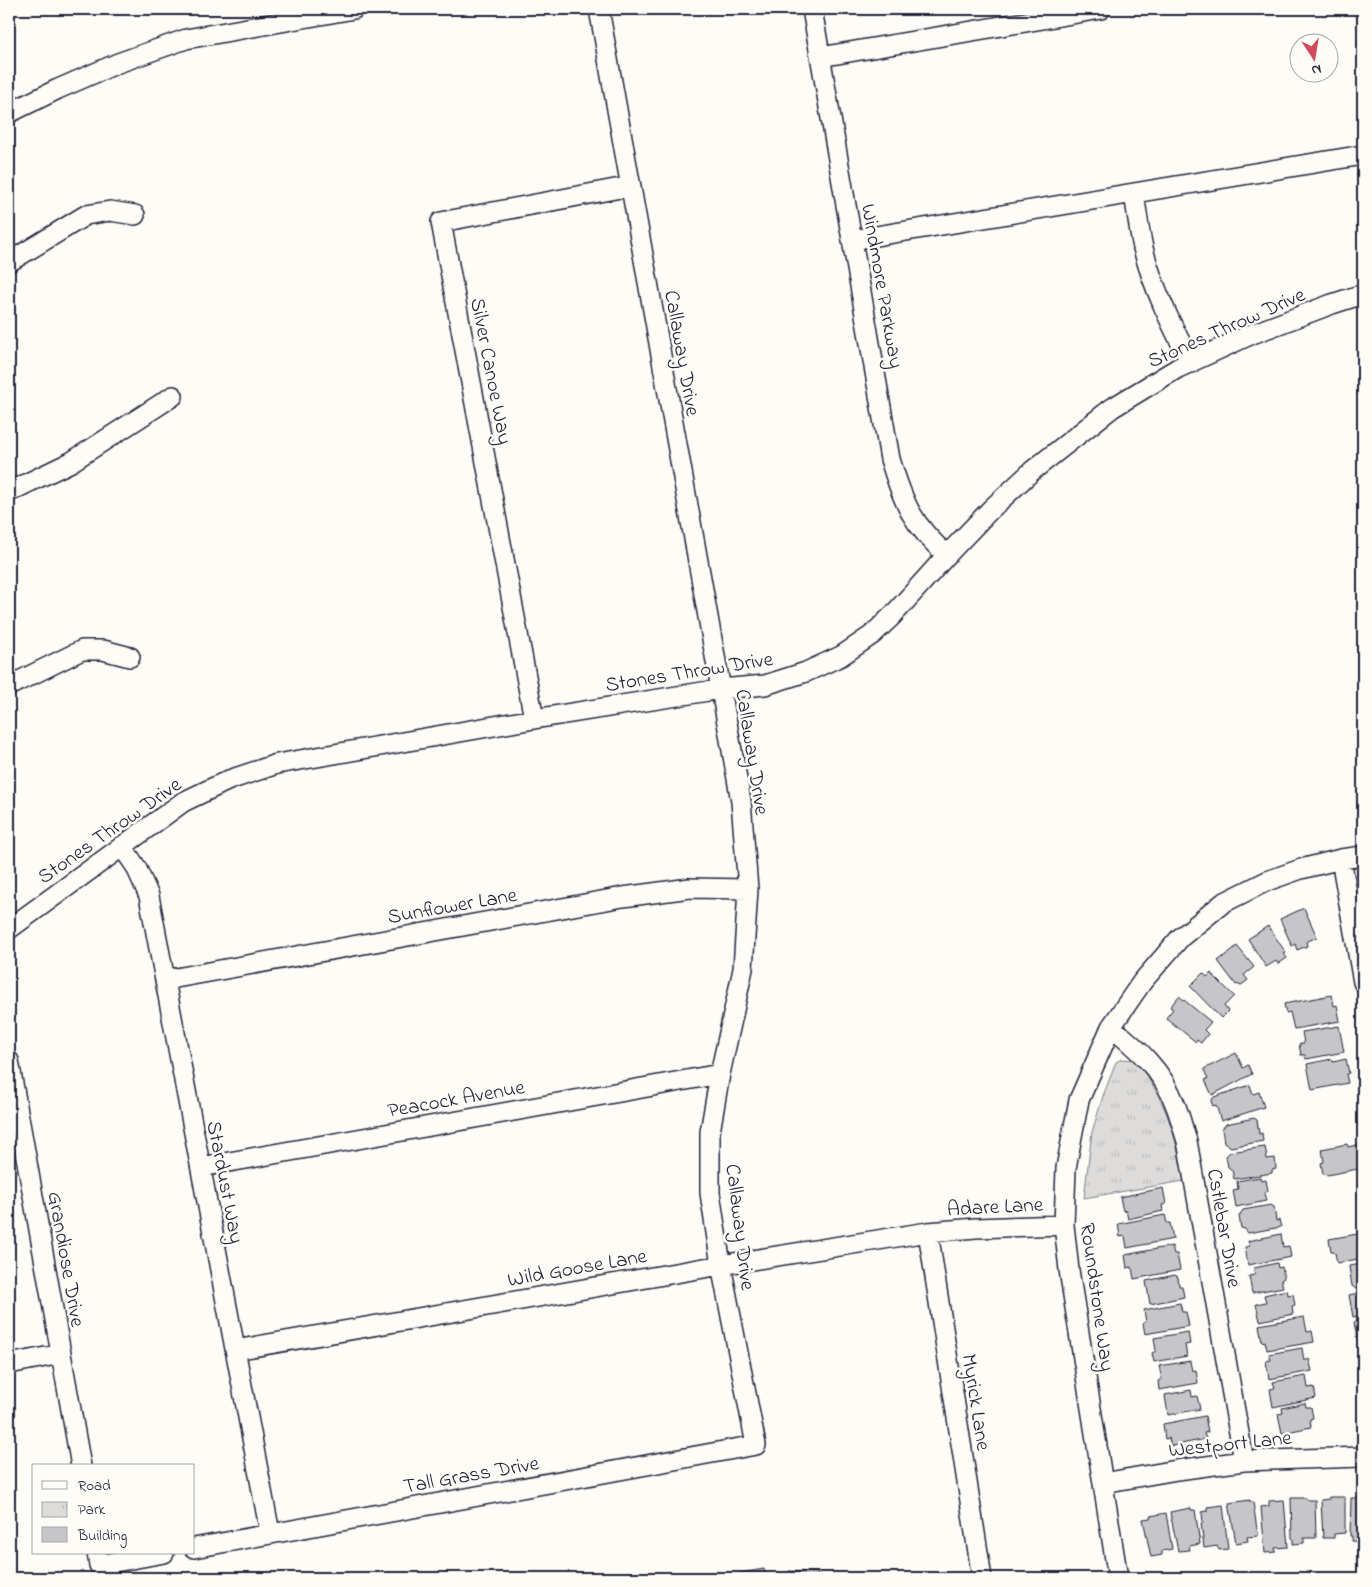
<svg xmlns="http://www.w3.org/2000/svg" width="1372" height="1587" viewBox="0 0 1372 1587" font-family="'Indie Flower',sans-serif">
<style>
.park{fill:url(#park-tufts);stroke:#807f8b}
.building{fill:#c6c6c8;stroke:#22223b}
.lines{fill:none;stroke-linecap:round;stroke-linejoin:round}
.minor-casing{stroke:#22223b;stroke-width:22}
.minor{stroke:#fdfcf7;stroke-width:19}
.labels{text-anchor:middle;stroke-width:5;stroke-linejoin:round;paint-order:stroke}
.street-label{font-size:21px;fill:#22223b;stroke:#fdfcf7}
</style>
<defs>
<pattern id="park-tufts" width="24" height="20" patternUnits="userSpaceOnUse" patternTransform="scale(1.25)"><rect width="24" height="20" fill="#dddcdb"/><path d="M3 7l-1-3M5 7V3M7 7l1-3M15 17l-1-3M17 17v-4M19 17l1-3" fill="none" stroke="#bdbcbd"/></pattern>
</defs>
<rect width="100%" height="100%" fill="#fdfcf7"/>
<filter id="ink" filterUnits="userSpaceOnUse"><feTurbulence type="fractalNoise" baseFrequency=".02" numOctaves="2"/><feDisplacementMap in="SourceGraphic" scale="10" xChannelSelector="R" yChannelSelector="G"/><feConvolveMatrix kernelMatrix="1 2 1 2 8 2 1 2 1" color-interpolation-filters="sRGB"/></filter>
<g filter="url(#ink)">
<path class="park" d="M1122 1059 1135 1060C1166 1099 1175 1133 1184 1181L1084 1198 1092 1132 1103 1096 1116 1062Z"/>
<path class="building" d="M1304 908 1317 937 1306 942 1307 946 1297 950 1295 944 1292 946 1280 919Z
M1268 926 1286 953 1284 954 1287 958 1278 964 1276 961 1266 967 1248 939Z
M1237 946 1254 967 1244 975 1248 980 1240 986 1238 984 1236 985 1218 961Z
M1203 973 1207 977 1211 973 1234 996 1224 1006 1228 1011 1221 1018 1190 986Z
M1332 995 1334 1006 1337 1005 1340 1021 1294 1029 1290 1012 1286 1013 1284 1004Z
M1179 996 1211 1022 1204 1030 1208 1034 1201 1043 1197 1040 1196 1042 1166 1018 1173 1009 1170 1007Z
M1339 1026 1344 1052 1306 1059 1305 1055H1301L1299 1044 1304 1043 1302 1032Z
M1236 1053 1243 1068 1248 1065 1252 1074 1212 1095 1205 1080 1208 1079 1204 1069Z
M1332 1059 1333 1062 1346 1059 1349 1073 1346 1074 1348 1083 1312 1090 1307 1064Z
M1250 1085 1253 1094 1259 1092 1264 1107 1221 1121 1216 1105 1213 1106 1211 1101 1214 1097Z
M1254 1118 1257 1120 1259 1134 1262 1133 1263 1141 1231 1147 1224 1142 1222 1129 1226 1124Z
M1347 1144 1348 1147 1361 1144 1363 1156V1159H1361L1363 1168 1327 1175 1323 1174 1321 1163 1324 1162 1322 1149Z
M1265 1147 1267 1159 1275 1158 1276 1169 1272 1170V1173L1234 1179 1232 1170 1228 1167 1226 1156 1230 1152Z
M1260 1177 1261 1181 1266 1180 1268 1191 1264 1193 1266 1201 1236 1207 1233 1190 1238 1189 1237 1181Z
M1163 1188 1166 1204 1162 1205 1163 1211 1128 1219 1126 1210 1123 1211 1120 1197Z
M1271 1205 1274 1207 1276 1221 1279 1220 1281 1227 1248 1233 1245 1229 1241 1228 1239 1216 1243 1210Z
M1165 1215 1167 1223H1170L1173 1239 1127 1248 1125 1236 1120 1237 1118 1224Z
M1363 1233V1258L1337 1263 1335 1253 1331 1251 1329 1239Z
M1281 1234 1283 1247 1289 1246 1291 1257 1248 1265 1245 1247 1250 1246 1248 1241Z
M1172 1246 1174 1254H1177L1180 1270 1134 1279 1132 1267 1127 1268 1125 1255Z
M1277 1263 1278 1268 1282 1267 1284 1278 1281 1280 1283 1287 1252 1293 1249 1276 1255 1275 1254 1268Z
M1363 1264V1288L1356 1289 1352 1286 1349 1266Z
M1175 1275 1178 1277 1179 1286H1182L1184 1297 1150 1304 1146 1281Z
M1287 1290 1288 1295 1293 1294 1295 1305 1292 1306 1293 1314 1260 1321 1256 1304 1266 1302 1264 1295Z
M1363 1292V1315L1353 1317 1349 1295Z
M1180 1303 1182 1312H1186L1189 1326 1145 1334 1143 1323 1146 1322 1144 1310Z
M1304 1317 1307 1332 1312 1331 1314 1342 1267 1350 1265 1341 1262 1342 1259 1325Z
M1363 1321V1348H1359L1354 1322Z
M1188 1332 1190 1344 1185 1345 1187 1356 1154 1362 1152 1353 1156 1351 1154 1338Z
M1302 1348 1304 1361 1309 1359 1312 1371 1269 1379 1266 1361 1271 1360 1269 1354Z
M1190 1361 1192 1371 1196 1370 1198 1383 1159 1390 1158 1381 1162 1379 1159 1366Z
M1306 1376 1308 1388 1314 1387 1316 1398 1273 1407 1270 1389 1275 1388 1273 1382Z
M1191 1390 1192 1397 1197 1396 1200 1409 1168 1415 1165 1395Z
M1305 1403 1306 1407H1311L1313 1418 1310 1419 1311 1427 1282 1433 1278 1414 1283 1413 1282 1408Z
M1205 1416 1208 1432 1204 1433 1206 1439 1171 1446 1169 1438 1165 1439 1163 1424Z
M1329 1497H1345V1533L1334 1534V1538H1323L1321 1500 1329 1499Z
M1291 1498H1306L1308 1500H1315L1316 1538H1304V1543L1293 1544V1539L1292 1538Z
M1351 1498H1363V1542L1352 1541V1536H1350Z
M1250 1500V1502H1253L1258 1536 1247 1537 1248 1541 1236 1543 1229 1503Z
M1284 1500 1288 1547 1275 1548 1276 1552 1265 1553 1261 1507 1269 1506V1501Z
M1223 1505 1228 1549 1219 1550 1217 1546 1204 1548 1201 1523H1203L1202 1512 1208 1511 1207 1507Z
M1191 1508V1510H1195L1200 1544 1189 1546 1190 1550 1178 1551 1170 1512Z
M1166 1513 1172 1549 1162 1551V1555L1151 1557 1143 1519 1151 1518V1516Z
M764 1569 766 1578H736L735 1574Z
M789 1571 818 1573V1578H789Z"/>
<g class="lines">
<g class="minor-casing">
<path id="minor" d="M812 9 890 459C903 502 912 525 947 555
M820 57 1101 9
M9 113 58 89 118 63 186 39 354 9
M1134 194C1137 212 1139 230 1143 248 1153 288 1172 326 1191 363
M852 240 1363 155
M9 262 86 215 110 211 135 215
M9 492 71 462 173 396
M9 686 82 650H103L130 657
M534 719 441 222 631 186
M122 846 136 867 149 896 270 1533
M1341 859 1363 982
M9 929 183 802 229 780 277 764 534 719 721 689 765 685 806 672 841 656 872 635 893 615 947 555 991 509 1032 471 1112 408 1178 368 1252 334 1332 304 1363 294
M165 980 623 897 690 888 748 889
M1111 1027C1137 1048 1163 1071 1175 1104 1180 1116 1183 1129 1187 1141L1244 1461
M9 1061 81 1466
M201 1167 720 1074
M928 1232 982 1578
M235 1350 721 1265 928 1232 976 1228 1064 1225
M9 1364 61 1354
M1103 1483 1177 1470 1244 1461 1363 1457
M194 1548 756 1445 721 1265 710 1193V1132L720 1074 743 969 748 889 741 801 599 9
M97 1553 99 1565 164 1553
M1118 1578 1069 1270 1064 1225 1066 1168 1079 1100 1111 1027 1142 982 1180 938 1223 903 1267 881 1301 869 1341 859 1363 856"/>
</g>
<use href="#minor" class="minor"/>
</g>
</g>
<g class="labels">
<g class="street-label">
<text transform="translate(883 286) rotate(80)" y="7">Windmore Parkway</text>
<text transform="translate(1226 327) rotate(-24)" y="7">Stones Throw Drive</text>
<text transform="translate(683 353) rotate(80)" y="7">Callaway Drive</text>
<text transform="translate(492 371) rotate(79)" y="7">Silver Canoe Way</text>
<text transform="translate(689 671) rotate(-9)" y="7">Stones Throw Drive</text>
<text transform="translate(753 752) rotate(81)" y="7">Callaway Drive</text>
<text transform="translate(109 830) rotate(-35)" y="7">Stones Throw Drive</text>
<text transform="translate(452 905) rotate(-10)" y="7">Sunflower Lane</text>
<text transform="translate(456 1098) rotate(-10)" y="7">Peacock Avenue</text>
<text transform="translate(226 1182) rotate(79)" y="7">Stardust Way</text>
<text transform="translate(995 1206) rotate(-3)" y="7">Adare Lane</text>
<text transform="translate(741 1227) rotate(83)" y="7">Callaway Drive</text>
<text transform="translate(1225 1228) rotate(80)" y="7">Cstlebar Drive</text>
<text transform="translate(67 1259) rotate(80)" y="7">Grandiose Drive</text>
<text transform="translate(577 1267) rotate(-10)" y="7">Wild Goose Lane</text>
<text transform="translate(1098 1297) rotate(82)" y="7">Roundstone Way</text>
<text transform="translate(977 1402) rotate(81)" y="7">Myrick Lane</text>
<text transform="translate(1230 1443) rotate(-6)" y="7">Westport Lane</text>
<text transform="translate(471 1474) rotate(-10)" y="7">Tall Grass Drive</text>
</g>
</g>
<rect width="1372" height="1587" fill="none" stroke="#fdfcf7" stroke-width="30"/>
<rect x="15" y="15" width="1342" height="1557" fill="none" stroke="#22223b" stroke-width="2" filter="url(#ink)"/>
<rect x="32" y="1464" width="162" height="90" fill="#fdfcf7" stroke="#a5a5ac"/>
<rect x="42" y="1481" width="25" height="8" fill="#fdfcf7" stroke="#a5a5ac"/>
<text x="78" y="1490" font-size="15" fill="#22223b">Road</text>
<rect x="42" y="1502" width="25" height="15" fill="url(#park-tufts)" stroke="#a5a5ac"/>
<text x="78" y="1514" font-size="15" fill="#22223b">Park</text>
<rect x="42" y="1527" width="25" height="15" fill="#c6c6c8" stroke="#a5a5ac"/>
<text x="78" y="1540" font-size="15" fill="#22223b">Building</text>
<g transform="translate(1314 58) rotate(168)"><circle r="24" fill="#fdfcf7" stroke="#a5a5ac"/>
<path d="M0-4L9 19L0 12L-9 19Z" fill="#d1495b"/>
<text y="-8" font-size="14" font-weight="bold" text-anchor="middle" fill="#22223b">N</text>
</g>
</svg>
